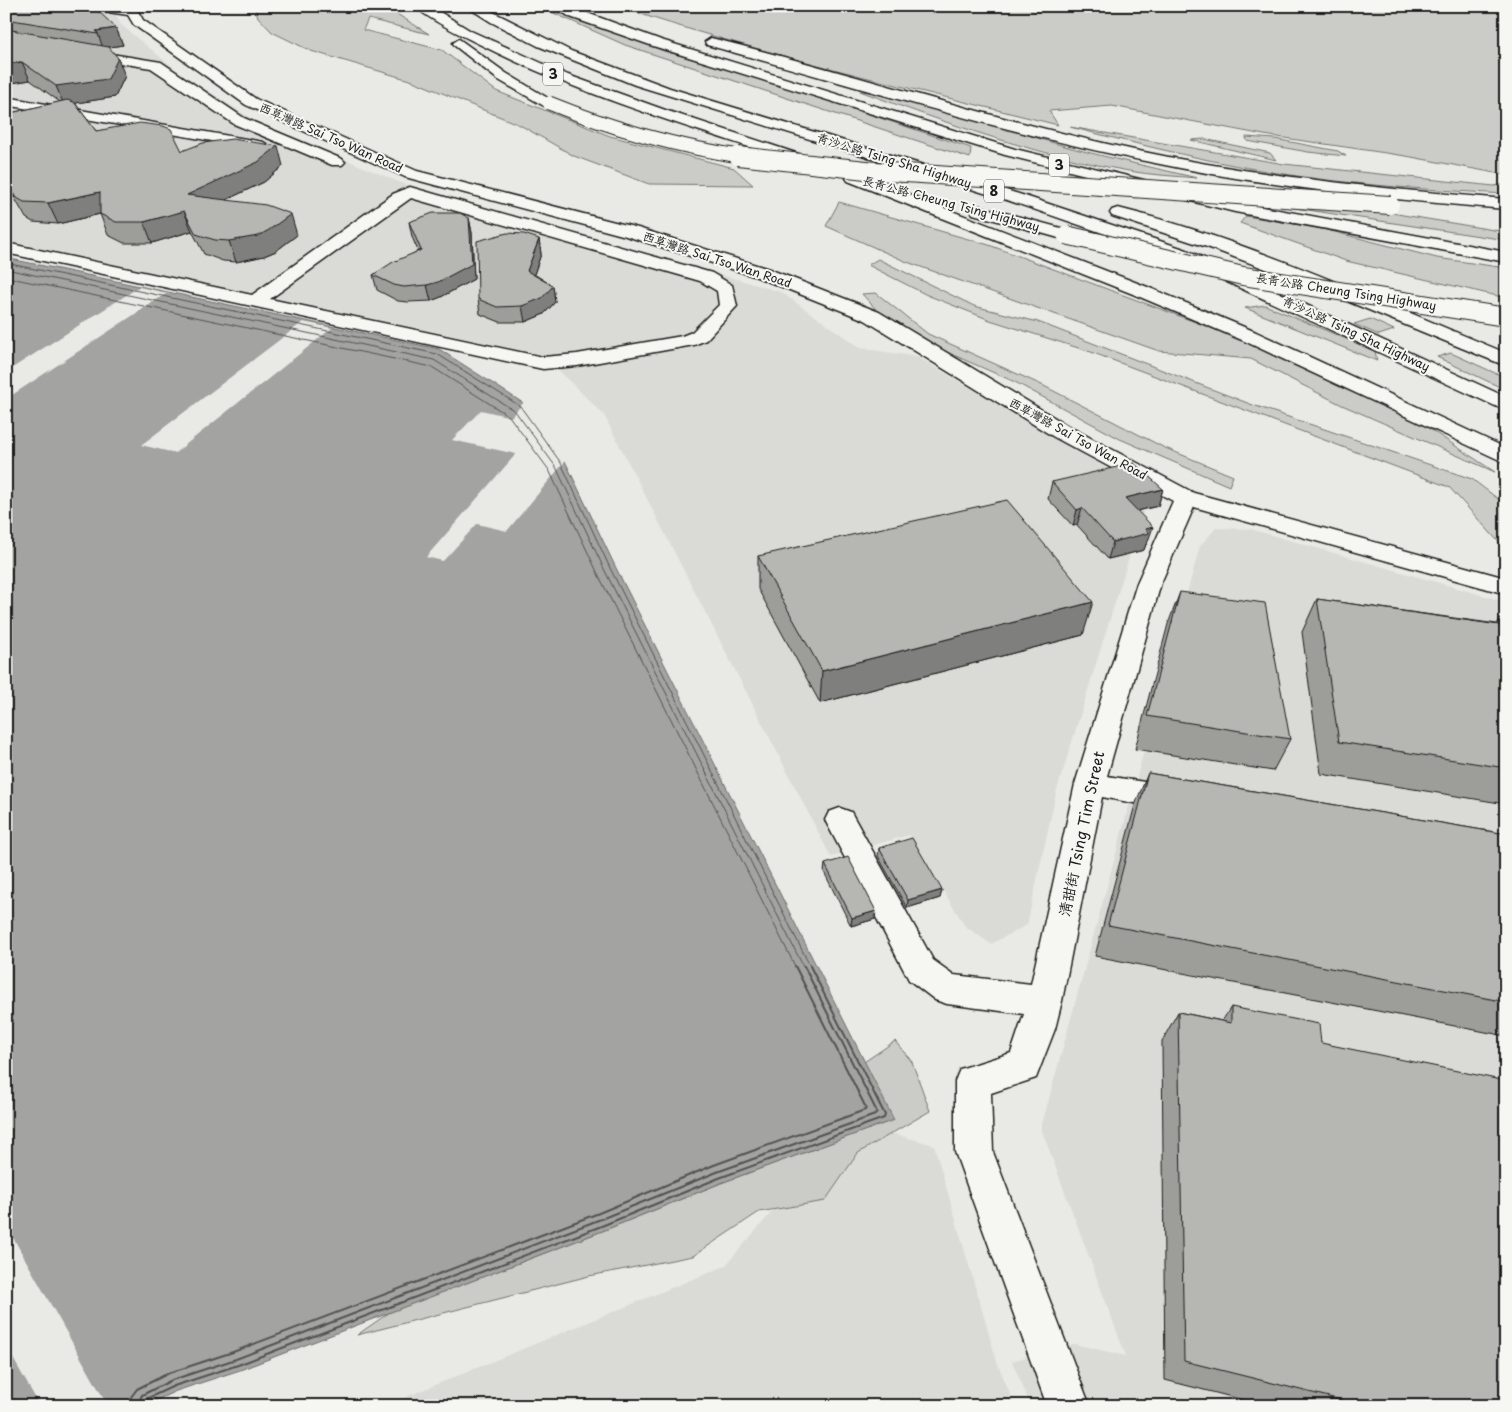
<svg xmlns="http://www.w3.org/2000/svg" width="1512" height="1412" viewBox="0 0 1512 1412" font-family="'Playpen Sans','LXGW WenKai TC',sans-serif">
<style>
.built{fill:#dadad6}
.green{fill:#cbcbc7;stroke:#747472}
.water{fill:#a3a3a1;stroke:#6d6d6c}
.pier{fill:#e9e9e5}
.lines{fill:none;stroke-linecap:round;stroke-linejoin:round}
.shore-far1{stroke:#525251;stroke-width:1}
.shore{stroke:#525251;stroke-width:2}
.minor-casing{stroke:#1c1c1c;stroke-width:3}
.highway-casing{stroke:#1c1c1c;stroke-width:3}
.minor{fill:#f6f6f2;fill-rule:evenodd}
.highway{fill:#f6f6f2;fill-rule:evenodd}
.highway-bridge-far1-casing{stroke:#1c1c1c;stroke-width:15;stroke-linecap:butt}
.highway-bridge-casing{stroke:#1c1c1c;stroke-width:20;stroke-linecap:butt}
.highway-bridge-far1{stroke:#f6f6f2;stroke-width:13}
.highway-bridge{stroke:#f6f6f2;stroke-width:18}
.wall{fill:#9d9d9a;stroke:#1c1c1c}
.shaded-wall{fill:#7f7f7d;stroke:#1c1c1c}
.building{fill:#b6b6b3;stroke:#1c1c1c}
.labels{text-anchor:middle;stroke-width:4;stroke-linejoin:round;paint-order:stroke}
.far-street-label{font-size:12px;fill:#1c1c1c;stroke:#f6f6f2}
.shield{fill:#f6f6f2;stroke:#5d5d5c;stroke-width:1}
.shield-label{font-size:14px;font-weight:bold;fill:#1c1c1c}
.street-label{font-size:15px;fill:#1c1c1c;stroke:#f6f6f2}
</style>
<rect width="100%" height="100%" fill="#e9e9e5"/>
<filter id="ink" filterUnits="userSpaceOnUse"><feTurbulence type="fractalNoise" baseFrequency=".02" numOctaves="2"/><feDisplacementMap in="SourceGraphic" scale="10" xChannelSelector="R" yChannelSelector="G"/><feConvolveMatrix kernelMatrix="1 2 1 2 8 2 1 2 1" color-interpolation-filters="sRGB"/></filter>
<g filter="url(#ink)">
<path class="built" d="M6 6H112L121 25 180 73 255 121 401 183 781 292 860 348 918 357 1149 493 1056 793 1027 925 991 944 965 926 909 835 831 857 604 415 543 355 6 241Z
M1216 528 1250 529 1506 602V1406H1031L1012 1361 1074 1344 1126 1356 1041 1128 1200 546Z
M850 1122 934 1145 997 1362 1015 1406H384L725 1266Z"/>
<path class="green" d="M254 6H384L429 34 368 19 363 30 442 50 496 91 610 136 734 168 753 185 649 184 574 156 520 125 413 81 311 51 272 32 258 17Z
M616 6H1506V175L1406 156 1264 135 1112 106 1049 111 1058 125C910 88 760 54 616 6Z
M549 11 577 17 664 51 753 76 971 148 970 158 625 45Z
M860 91C915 95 981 120 1034 137 1088 154 1143 165 1197 178 1175 176 1151 175 1129 171 1037 155 948 124 860 91Z
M1070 127 1284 164 1494 186 1506 184V194C1436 190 1366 186 1297 176 1221 165 1145 146 1070 127Z
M1246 137 1275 139 1338 151 1346 156 1308 152 1247 141Z
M1204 139 1270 153 1276 160 1191 140Z
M839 202 989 245 1241 339 1398 408 1495 472 1342 405 1251 359 1159 351 907 262 826 226Z
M1281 206 1391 213 1506 232V240Z
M1246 216 1319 228 1437 258 1506 268V298L1346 261 1240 223Z
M878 259 974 306 1038 322 1250 404 1472 479 1506 505V550L1449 487 1091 352 990 320 927 295 868 265Z
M876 293 928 334 1042 385 1163 447 1233 476 1229 486 1120 439 1015 382 894 329 862 294Z
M1265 305 1375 351 1377 361 1245 308Z
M1370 319 1394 330 1379 335 1354 324Z
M1451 353 1506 378V390L1437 357Z
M895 1041 912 1062 930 1111 858 1153 825 1201 759 1212 693 1256 589 1276 357 1335 390 1312 605 1230 721 1183 893 1120 864 1062Z"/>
<path class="water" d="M6 258 439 349 523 403 565 461 615 566 894 1120 721 1183 605 1230 240 1370 176 1391 144 1406H6Z"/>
<path class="pier" d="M139 287 167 293 6 399V372Z
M303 322 332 328 175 453 141 445Z
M525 401 567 459 507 531 477 524 443 561 426 557 516 454 452 440 481 410 511 417Z
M6 1225 108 1406H40L6 1346Z"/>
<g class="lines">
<path class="shore-far1" d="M6 263 437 354 520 406 561 463 610 568 811 968
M6 269 434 360 515 411 556 467 605 571 804 968
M6 277 432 367 509 416 549 470 598 574 796 968"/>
<path class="shore" d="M129 1406 131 1397 137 1389 169 1373 233 1352 599 1213 714 1165 865 1110 866 1108 795 966
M137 1406 142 1395 172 1380 236 1359 601 1219 717 1172 875 1115 877 1112 804 966
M143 1406 146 1399 174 1386 238 1365 604 1225 719 1178 884 1118 885 1115 810 966"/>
<g class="minor-casing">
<path id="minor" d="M89 6H135L143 20 256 99 417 171 638 228 769 269 879 312 1070 427 1194 493 1506 578V594L1194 507 1161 583 1107 776 1176 787 1186 791 1191 799 1186 807 1176 811 1102 797 1062 1001 1055 1029 1036 1078 991 1093 993 1152 1090 1406H1047L955 1152V1081L960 1069 1011 1053 1024 1014 947 1004 935 1000 909 980 825 820 829 812 840 808 851 812 933 960 954 975 1031 984 1075 784 1137 583 1173 501 1054 437 865 320 757 277 626 236 405 177 246 105 134 25 128 15 95 10Z
M6 37 161 62 244 118 342 159 345 162 342 165H332L234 124 151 68 6 45Z
M6 97 263 142 270 146 263 150 6 105Z
M410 187 712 273 732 285 737 306 706 340 694 345 577 366 543 369 6 253V243L252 295 393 194ZM411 198 700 281 717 291 719 305 692 332 682 336 577 354 543 357 270 299Z"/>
</g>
<g class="highway-casing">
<path id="highway" d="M415 6H430L471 31 568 75 668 111 820 161 823 164 815 169 810 167C697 129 583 97 477 43 461 35 426 18 415 6Z
M466 6H481L571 51 670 88 1022 195 1187 250 1506 397V411L1175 258 1010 201 635 85 538 46 491 22Z
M553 6H568L661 40 1015 149 1235 202 1506 252V262L1235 212 1005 155 653 46 570 17Z
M711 38C852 73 991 119 1134 150 1256 176 1381 189 1506 199V209C1397 200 1287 189 1180 168 1020 138 863 88 707 45L705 42Z
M459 39 506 73 556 103 549 107 544 106 497 79 455 46 453 43Z
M854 173 1145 286 1256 332 1506 448V463L1242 340 1133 294 848 181 846 178 848 175Z
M979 206 1072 231 1074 235 1072 239 1066 240 973 214 971 211 973 208Z
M1118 208C1251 241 1379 301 1506 353V366L1293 279 1210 248 1112 216 1110 213 1112 210Z"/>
</g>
<use href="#minor" class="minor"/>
<use href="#highway" class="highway"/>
<g class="highway-bridge-far1-casing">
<path id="highway-bridge-far1" d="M549 103C613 129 677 147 746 157"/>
</g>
<g class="highway-bridge-casing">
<path id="highway-bridge" d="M738 156 875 171 1390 205
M1066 235 1243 276 1506 317"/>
</g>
<use href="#highway-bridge-far1" class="highway-bridge-far1"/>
<use href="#highway-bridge" class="highway-bridge"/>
</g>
<path class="wall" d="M6 6 116 28 123 45 109 47 125 76 115 97 75 103 96 131 182 151 283 166 264 182 226 200 297 235 276 251 264 256 236 262 223 261 204 254 192 231 152 243H124L108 235 100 214 58 224 33 222 26 218 14 197 6 198V114L60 102 30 80 6 84Z
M469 218 472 233 474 279 441 297 431 301 408 302 398 301 377 290 373 275 418 251 412 237 409 222Z
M539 239 541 254 534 274 553 286 555 302 544 314 525 322H500L480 314 478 299Z
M1052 482 1163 489 1158 506 1137 511 1147 544H1146L1144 550 1108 559 1077 525 1073 526 1048 499Z
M758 556 1083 635 820 703 758 589Z
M1180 592 1290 739 1273 771 1135 749 1168 624Z
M1317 599 1497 624 1506 611V804L1321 774 1302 632Z
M1148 773 1506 834V1036L1095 956 1135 805Z
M879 848 942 890 940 898 907 908 878 856Z
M825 864 875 919 851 926 824 872Z
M1231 1007 1321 1043 1506 1406H1267L1165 1380 1162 1041 1178 1012 1222 1021Z"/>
<path class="shaded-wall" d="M116 28 123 45 103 48 98 34 96 31Z
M118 58 125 76 115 97 64 105 56 86Z
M22 62 30 80 6 84V64Z
M278 146 283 166 264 182 194 215 187 195Z
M6 180 14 197 6 198Z
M100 192 108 212 58 224 48 203Z
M184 211 192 231 152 243 144 222Z
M291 214 297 235 276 251 264 256 236 262 229 241Z
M469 218 472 233 474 279 441 297 431 301 427 285Z
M539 239 541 254 530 286 527 271Z
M553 286 555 302 544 314 525 322 522 306Z
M1163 489 1158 506 1120 515 1125 498Z
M1082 508 1077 525 1073 526 1077 510Z
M1153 527 1147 544H1146L1144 550 1108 559 1113 542 1146 529Z
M1093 602 1083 635 820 703 822 671Z
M942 890 940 898 907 908 908 900Z
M876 911 875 919 851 926 852 918Z"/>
<path class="building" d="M6 6H93L116 28 96 31 98 34 6 19Z
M6 29 109 47 118 58 108 79 56 86 22 62 6 64Z
M67 100 74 102 96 131 140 123 163 126 171 129 182 151 203 143 232 139 278 146 258 162 187 195 266 205 291 214 269 230 258 236 229 241 215 240 196 234 184 211 144 222H116L100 214V192L48 203 24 202 17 198 6 180V114Z
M433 213H460L469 218 472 264 438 282 427 285 404 287 394 285 373 275 393 262 421 250 409 222Z
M507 233 524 234 539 239 527 271 553 286 542 298 522 306 497 307 478 299 477 241Z
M1134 463 1163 489 1125 498 1153 527 1146 529 1149 533 1113 542 1082 508 1077 510 1052 482Z
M1007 500 1093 602 822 671 758 556Z
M1180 592 1265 603 1290 739 1147 716Z
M1317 599 1506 626V768L1339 742Z
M1148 773 1506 834V1002L1108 925Z
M912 838 942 890 908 900 879 848Z
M848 857 876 911 852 918 825 864Z
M1231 1007 1319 1024 1321 1043 1506 1081V1406H1365L1184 1361 1178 1012 1231 1023Z"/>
</g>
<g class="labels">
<g class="far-street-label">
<text transform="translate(331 138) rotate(24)" y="4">西草灣路 Sai Tso Wan Road</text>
<text transform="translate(894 161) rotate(17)" y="4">青沙公路 Tsing Sha Highway</text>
<text transform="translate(951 204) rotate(15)" y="4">長青公路 Cheung Tsing Highway</text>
<text transform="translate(717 260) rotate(18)" y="4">西草灣路 Sai Tso Wan Road</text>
<text transform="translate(1346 292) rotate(9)" y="4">長青公路 Cheung Tsing Highway</text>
<text transform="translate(1356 334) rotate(25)" y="4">青沙公路 Tsing Sha Highway</text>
<text transform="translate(1078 439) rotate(29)" y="4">西草灣路 Sai Tso Wan Road</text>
</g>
<g class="shield">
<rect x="543" y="62.5" width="20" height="23" rx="4"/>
<rect x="1049" y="153.5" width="20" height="23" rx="4"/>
<rect x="984" y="179.5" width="20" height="23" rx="4"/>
</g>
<g class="shield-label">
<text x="553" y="79">3</text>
<text x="1059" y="170">3</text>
<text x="994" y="196">8</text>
</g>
<g class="street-label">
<text transform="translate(1082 834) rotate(-78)" y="5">清甜街 Tsing Tim Street</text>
</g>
</g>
<rect width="1512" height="1412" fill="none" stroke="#f6f6f2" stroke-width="25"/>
<rect x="12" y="12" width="1487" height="1387" fill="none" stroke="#1c1c1c" stroke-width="2" filter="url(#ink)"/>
</svg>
